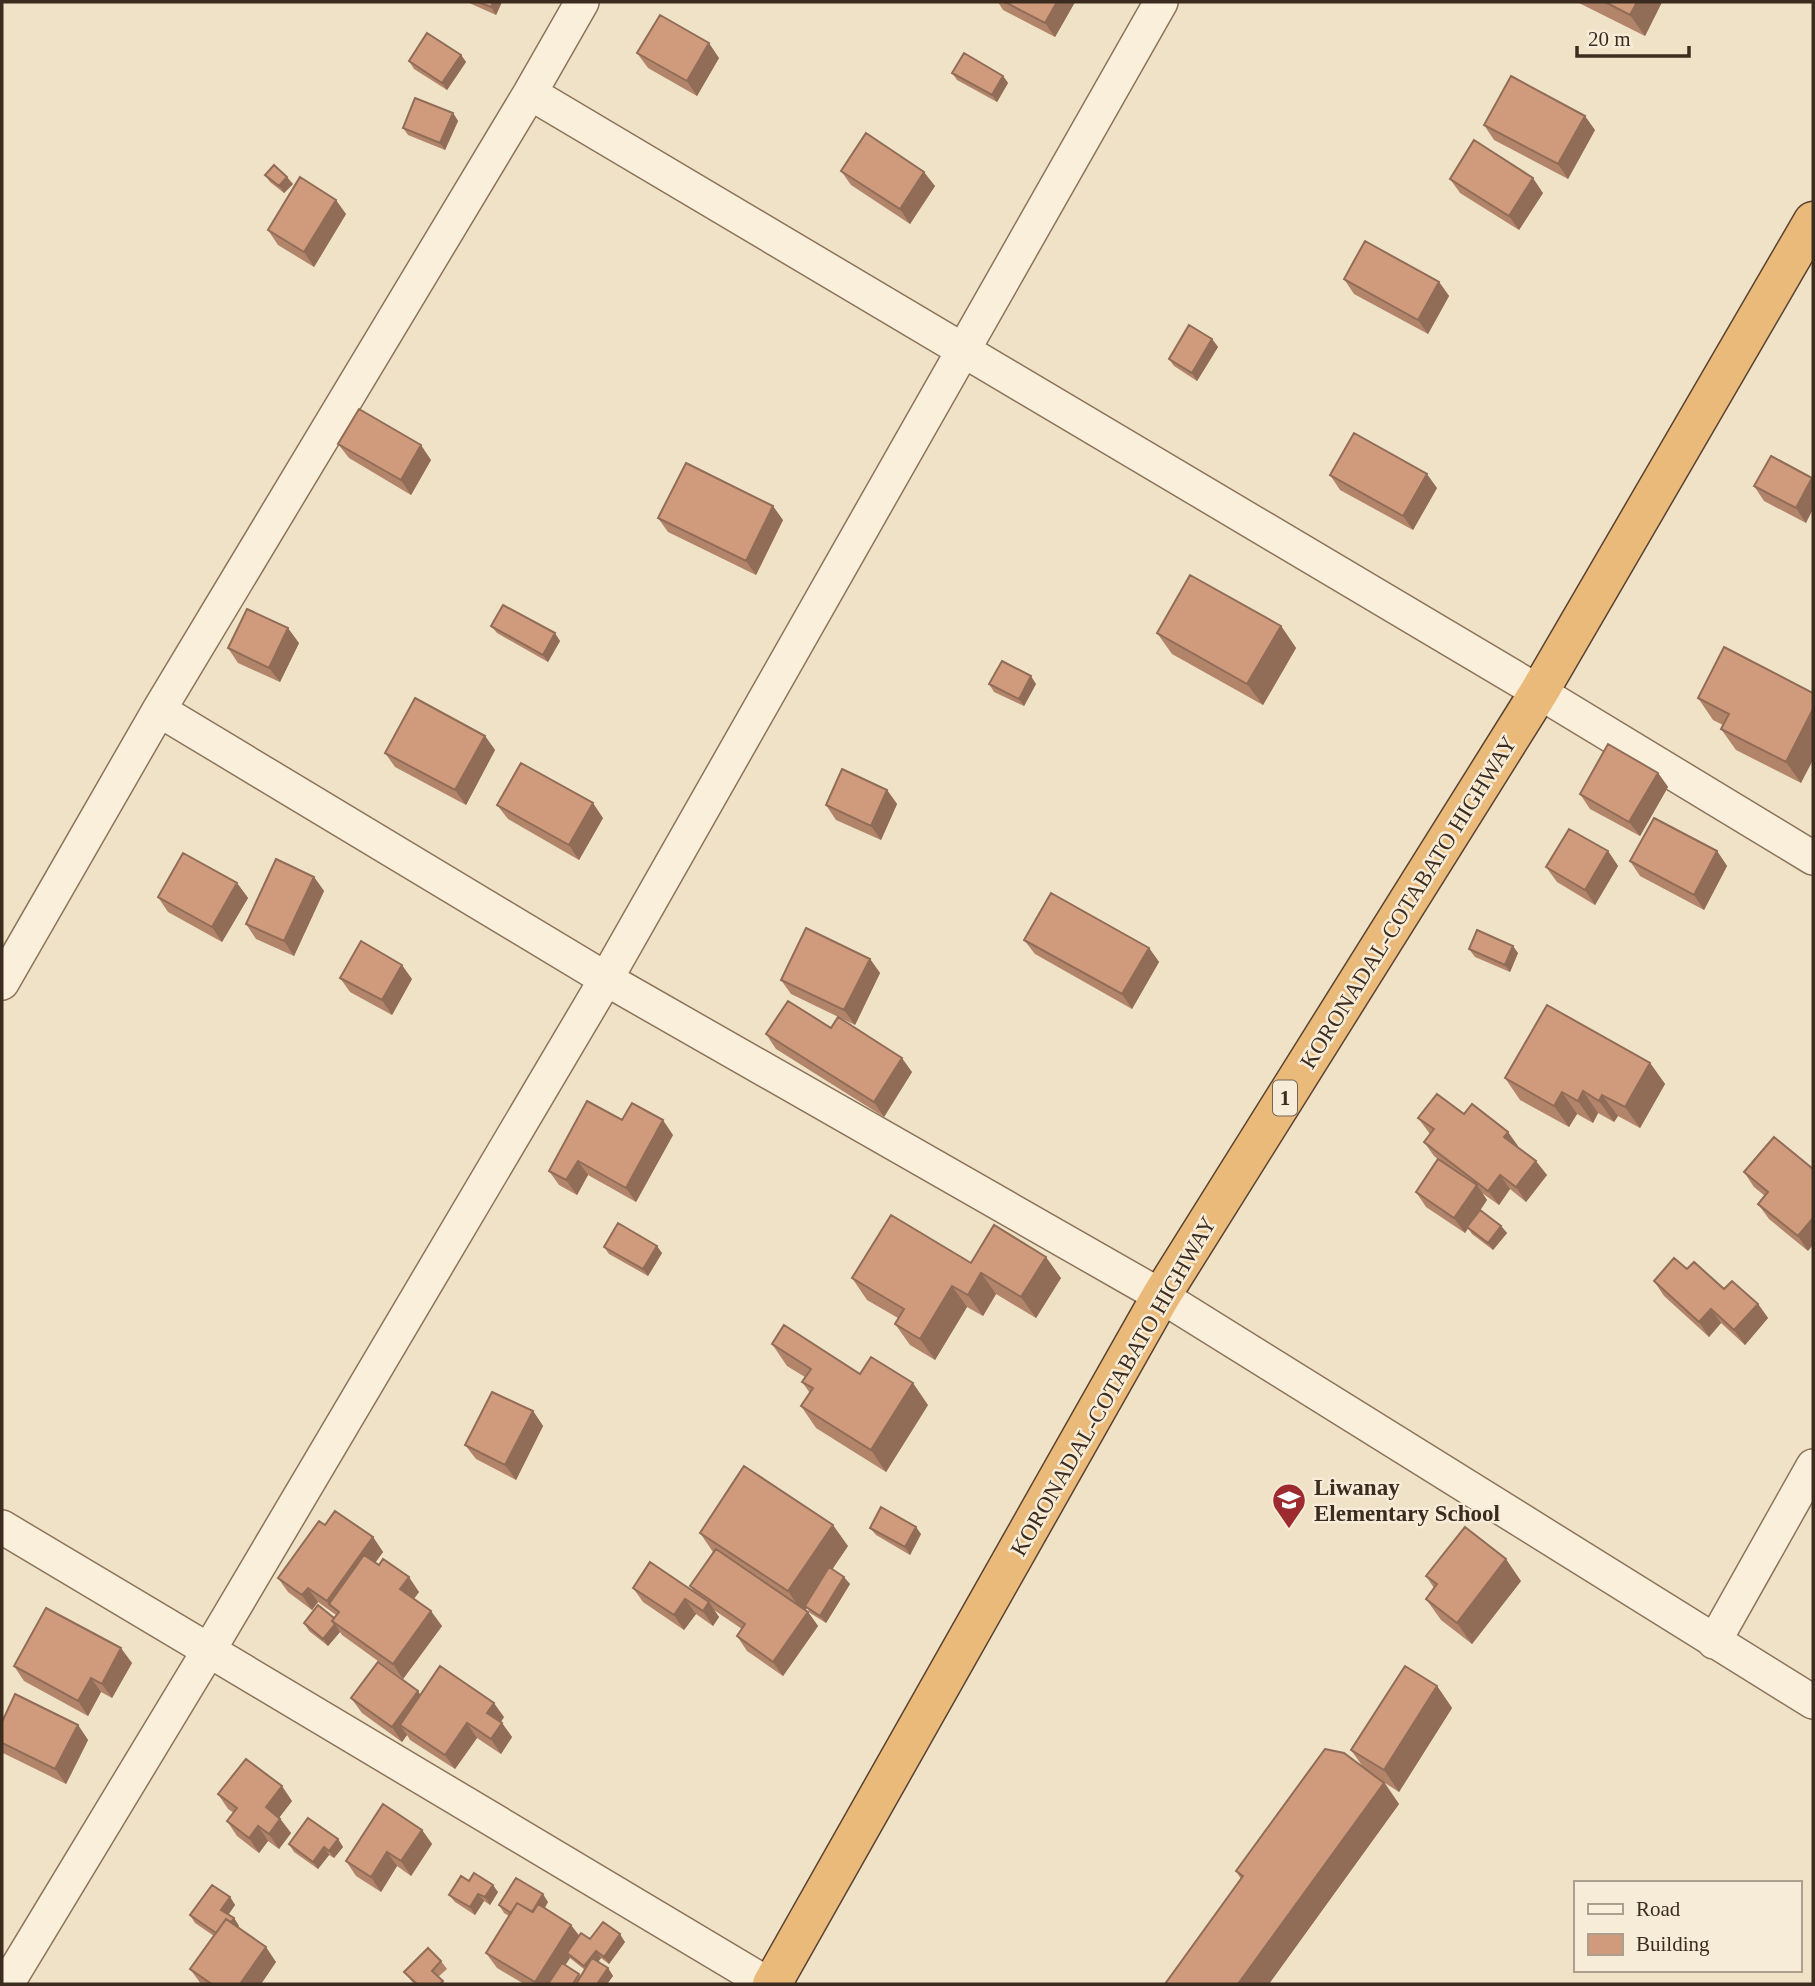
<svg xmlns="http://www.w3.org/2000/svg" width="1815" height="1986" viewBox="0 0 1815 1986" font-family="'Times New Roman',serif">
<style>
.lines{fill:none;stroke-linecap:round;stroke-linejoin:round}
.minor-casing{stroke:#8c745b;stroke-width:36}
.trunk-casing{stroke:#5a4230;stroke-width:41}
.minor{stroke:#faefdb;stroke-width:33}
.trunk{stroke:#eaba7b;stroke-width:38}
.wall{fill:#b2856b;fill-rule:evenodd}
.shaded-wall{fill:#916c57}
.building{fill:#cf9b7c;stroke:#916c57;stroke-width:2}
.labels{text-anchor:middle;stroke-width:5;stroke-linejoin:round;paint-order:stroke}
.shield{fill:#f7ecd7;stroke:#746657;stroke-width:2}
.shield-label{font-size:21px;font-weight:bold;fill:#3c2c20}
.street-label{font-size:23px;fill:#3c2c20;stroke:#f7ecd7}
.poi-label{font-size:23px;font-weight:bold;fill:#3c2c20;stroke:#f7ecd7;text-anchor:start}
</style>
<rect width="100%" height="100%" fill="#f0e2c7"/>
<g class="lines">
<g class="minor-casing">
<path id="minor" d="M530 93 1539 692 1813 858
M159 710 606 979 1161 1296 1813 1702
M2 983 159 710 530 93 582 2
M2 1527 768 1984
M1714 1642 1813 1466
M7 1984 209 1650 606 979 1161 2"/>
</g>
<g class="trunk-casing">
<path id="trunk" d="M772 1984 1161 1296 1539 692 1813 221"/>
</g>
<use href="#minor" class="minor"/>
<use href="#trunk" class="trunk"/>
</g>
<path class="wall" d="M467 2H502L496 15Z
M998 2H1075L1055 37 1003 10Z
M1577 2H1662L1645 36Z
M637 53 719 58 697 96 648 68Z
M461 55 466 62 447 90 414 69 409 61Z
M952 73 1003 76 1008 83 997 102 957 80Z
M453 113 458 121 445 150 408 135 403 128Z
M1484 125 1595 130 1568 179 1494 140Z
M841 171 935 186 910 224 851 185Z
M265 175 293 184 284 193 270 182Z
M1450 179 1543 193 1519 230 1460 193Z
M346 214 314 267 278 245 268 230Z
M1344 279 1439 282 1449 296 1428 334 1354 294Z
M1212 339 1218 347 1197 381 1174 366 1169 359Z
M338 444 431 460 411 495 349 458Z
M1330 475 1437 488 1413 530 1340 490Z
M1813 480 1806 523 1764 501 1754 486Z
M658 518 783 520 756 575 668 532Z
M491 626 560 641 548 662 497 633Z
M1281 626 1296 648 1263 705 1172 654 1157 633Z
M299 643 280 682 238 663 228 648Z
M989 684H1036L1024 706 994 692Z
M1813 693 1801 783 1736 750 1721 729 1723 725 1713 720 1698 698Z
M485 736 495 750 466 805 395 767 385 753Z
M1658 773 1668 787 1640 836 1590 809 1580 794Z
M887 790 897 804 881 840 836 820 826 805Z
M497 805 603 818 579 860 508 819Z
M1608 851 1618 866 1595 905 1557 882 1546 867Z
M1717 851 1727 866 1704 910 1640 876 1630 861Z
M314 877 324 891 294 956 256 939 246 924Z
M237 883 248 898 222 942 168 912 158 897Z
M1024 940 1149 948 1159 962 1132 1009 1035 954Z
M1469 949 1518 953 1510 972 1475 957Z
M870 959 880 973 855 1025 791 994 781 980Z
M340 978 412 979 392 1015 350 992Z
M831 1028 912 1072 884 1117 776 1049 766 1034Z
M1650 1063 1665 1084 1640 1128 1618 1116 1614 1122 1598 1113 1593 1123 1577 1114 1569 1127 1520 1100 1505 1078Z
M1464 1114 1508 1132 1518 1147 1547 1175 1526 1202 1510 1189 1499 1205 1482 1193 1487 1200 1478 1213 1501 1226 1507 1233 1493 1250 1472 1234 1468 1228 1465 1233 1426 1207 1416 1192 1440 1161 1434 1156 1424 1142 1430 1134 1418 1118Z
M622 1120 673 1135 636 1202 588 1175 577 1195 559 1185 549 1171Z
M1774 1137 1808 1251 1769 1219 1758 1204 1765 1196 1754 1187 1744 1172Z
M604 1247 662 1253 648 1276 609 1254Z
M971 1263 1061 1278 1036 1318 996 1294 983 1316 967 1307 935 1360 910 1345 895 1324 898 1318 867 1300 852 1278Z
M1687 1269 1724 1289 1758 1304 1768 1318 1745 1345 1721 1323 1709 1337 1664 1296 1654 1281Z
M772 1344 860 1374 928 1405 886 1472 816 1428 801 1406 810 1393 802 1382 805 1377 787 1366Z
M533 1411 543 1426 516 1480 476 1459 465 1445Z
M325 1525 373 1537 383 1552 375 1563 419 1592 414 1599 442 1626 403 1679 342 1635 340 1632 328 1646 309 1631 304 1623 334 1618 336 1615 318 1602 312 1610 288 1592 278 1578Z
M870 1528 921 1534 910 1555 876 1535Z
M700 1533 848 1546 832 1569 850 1584 826 1623 810 1613 807 1608 805 1610 808 1612 818 1626 783 1676 747 1651 737 1636 742 1629 714 1610 719 1617 713 1626 696 1614 684 1630 643 1602 633 1588 695 1593 690 1586 713 1552Z
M1426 1576 1521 1581 1472 1644 1441 1620 1426 1599 1434 1588Z
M132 1663 112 1698 101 1692 88 1716 24 1681 14 1666Z
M1437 1686 1452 1708 1399 1792 1385 1783 1399 1804 1269 1984H1165L1241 1879 1236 1871 1363 1767 1351 1750Z
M421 1695 504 1717 501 1722 512 1737 501 1754 477 1738 455 1769 410 1740 407 1735 402 1742 362 1713 351 1698Z
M2 1722 78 1725 88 1740 66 1784 3 1753 2 1751Z
M218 1794 292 1801 279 1817 291 1833 279 1849 268 1841 259 1853 237 1836 227 1821 234 1813 228 1809Z
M422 1830 432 1844 411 1876 397 1866 381 1892 356 1876 346 1861Z
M338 1839 343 1847 334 1858 329 1855 318 1869 294 1852 289 1844Z
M469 1881 498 1892 490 1905 484 1901 475 1915 455 1902 449 1895Z
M230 1897 235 1905 228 1914 234 1918 239 1926 238 1927 276 1962 261 1984H201L190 1969 214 1936 195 1923 190 1915Z
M548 1902 545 1908 579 1936 590 1939 625 1942 609 1964 601 1958 598 1962 608 1968 613 1976 607 1984H524L497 1968 486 1953 509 1916 504 1913 499 1905ZM570 1958 585 1970 581 1976 565 1965Z
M441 1961 447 1969 438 1977 445 1984H414L404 1972Z"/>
<path class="shaded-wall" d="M493 2H502L496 15 491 7Z
M1057 2H1075L1055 37 1045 23Z
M1637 2H1662L1645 36 1630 15Z
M709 43 719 58 697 96 687 81Z
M461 55 466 62 447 90 442 83Z
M1003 76 1008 83 997 102 992 95Z
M453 113 458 121 445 150 440 143Z
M1585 116 1595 130 1568 179 1558 164Z
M924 172 935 186 910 224 900 209Z
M287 177 293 184 284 193 279 186Z
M1533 178 1543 193 1519 230 1509 216Z
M336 200 346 214 314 267 304 252Z
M1439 282 1449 296 1428 334 1418 320Z
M1212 339 1218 347 1197 381 1192 373Z
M421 445 431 460 411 495 401 480Z
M1427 474 1437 488 1413 530 1403 516Z
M1812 478 1813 480V509L1806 523 1796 508Z
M773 506 783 520 756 575 746 561Z
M1281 626 1296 648 1263 705 1247 684Z
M288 628 299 643 280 682 269 668Z
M555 633 560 641 548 662 543 655Z
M1031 676 1036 684 1024 706 1019 699Z
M1813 709V760L1801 783 1786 762Z
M485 736 495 750 466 805 455 790Z
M1658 773 1668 787 1640 836 1629 822Z
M887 790 897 804 881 840 871 826Z
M593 803 603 818 579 860 569 845Z
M1608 851 1618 866 1595 905 1585 890Z
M1717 851 1727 866 1704 910 1694 895Z
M314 877 324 891 294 956 284 941Z
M237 883 248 898 222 942 212 927Z
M1513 946 1518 953 1510 972 1505 965Z
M1149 948 1159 962 1132 1009 1122 994Z
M870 959 880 973 855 1025 844 1010Z
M402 965 412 979 392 1015 382 1000Z
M902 1058 912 1072 884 1117 874 1102Z
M1650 1063 1665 1084 1640 1128 1625 1107Z
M1583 1091 1598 1113 1593 1123 1578 1101Z
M1562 1092 1577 1114 1569 1127 1554 1106Z
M1602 1095 1618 1116 1614 1122 1599 1101Z
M663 1120 673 1135 636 1202 626 1188Z
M1508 1132 1518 1146 1515 1151 1504 1137Z
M578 1161 588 1175 577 1195 566 1180Z
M1536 1161 1547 1175 1526 1202 1516 1187Z
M1500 1175 1510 1189 1499 1205 1488 1191Z
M1477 1185 1487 1200 1465 1233 1454 1218Z
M1813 1218V1245L1808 1251 1798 1236Z
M1501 1226 1507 1233 1493 1250 1488 1243Z
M657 1246 662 1253 648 1276 643 1269Z
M1046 1257 1061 1278 1036 1318 1021 1297Z
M981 1273 996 1294 983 1316 968 1295Z
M952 1286 967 1307 935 1360 920 1339Z
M1758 1304 1768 1318 1745 1345 1734 1330Z
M1711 1309 1721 1323 1709 1337 1699 1322Z
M913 1383 928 1405 886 1472 871 1450Z
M533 1411 543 1426 516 1480 505 1465Z
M833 1525 848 1546 807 1607 805 1606 807 1608 803 1613 788 1591Z
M916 1527 921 1534 910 1555 905 1547Z
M373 1537 383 1552 339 1612 329 1605 327 1601Z
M1506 1559 1521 1581 1472 1644 1457 1623Z
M409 1577 419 1592 410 1603 400 1589Z
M844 1577 850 1584 826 1623 820 1616Z
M308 1588 318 1602 312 1610 302 1595Z
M685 1599 696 1614 684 1630 674 1615Z
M709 1602 719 1617 713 1626 703 1611Z
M431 1611 442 1626 403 1679 393 1664Z
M808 1612 818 1626 783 1676 773 1662Z
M335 1624 340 1632 328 1646 323 1639Z
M121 1648 132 1663 112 1698 102 1684Z
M91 1678 101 1692 88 1716 78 1701Z
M1437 1686 1452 1708 1399 1792 1384 1770Z
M418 1691 428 1706 400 1725 407 1735 402 1742 392 1727Z
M494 1703 504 1717 497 1727 487 1713Z
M467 1723 477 1738 455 1769 445 1755Z
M502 1723 512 1737 501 1754 491 1739Z
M78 1725 88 1740 66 1784 55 1769Z
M1384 1783 1399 1804 1269 1984H1238Z
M282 1786 292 1801 276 1822 266 1807Z
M280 1819 291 1833 279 1849 269 1834Z
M258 1826 268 1841 259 1853 249 1838Z
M422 1830 432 1844 411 1876 401 1861Z
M338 1839 343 1847 334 1858 329 1851Z
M324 1847 329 1855 318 1869 313 1862Z
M387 1852 397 1866 381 1892 371 1877Z
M493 1885 498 1892 490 1905 485 1897Z
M478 1894 484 1901 475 1915 470 1907Z
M543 1894 548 1902 537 1919 532 1912Z
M230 1897 235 1905 227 1917 221 1910Z
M234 1918 239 1926 226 1944 221 1937Z
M571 1925 582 1939 567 1953 570 1958 553 1984H536L535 1982Z
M620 1934 625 1942 609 1964 604 1957Z
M266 1947 276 1962 261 1984H240Z
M596 1951 601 1958 590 1973 584 1966Z
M608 1968 613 1976 607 1984H597Z"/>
<path class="building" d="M478 2H493L491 7Z
M1005 2H1057L1045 23Z
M1605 2H1637L1630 15Z
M660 15 709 43 687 81 637 53Z
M427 33 461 55 442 83 409 61Z
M964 53 1003 76 992 95 952 73Z
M1511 76 1585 116 1558 164 1484 125Z
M415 98 453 113 440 143 403 128Z
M866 133 924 172 900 209 841 171Z
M1474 140 1533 178 1509 216 1450 179Z
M274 165 287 177 279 186 265 175Z
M300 177 336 200 304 252 268 230Z
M1365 241 1439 282 1418 320 1344 279Z
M1189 325 1212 339 1192 373 1169 359Z
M359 409 421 445 401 480 338 444Z
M1354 433 1427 474 1403 516 1330 475Z
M1771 456 1812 478 1796 508 1754 486Z
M686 463 773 506 746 561 658 518Z
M1190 575 1281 626 1247 684 1157 633Z
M503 605 555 633 543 655 491 626Z
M247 609 288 628 269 668 228 648Z
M1724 647 1813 693V709L1786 762 1721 729 1729 714 1698 698Z
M1002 661 1031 676 1019 699 989 684Z
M415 698 485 736 455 790 385 753Z
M1608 744 1658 773 1629 822 1580 794Z
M521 763 593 803 569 845 497 805Z
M842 769 887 790 871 826 826 805Z
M1654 818 1717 851 1694 895 1630 861Z
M1569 829 1608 851 1585 890 1546 867Z
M183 853 237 883 212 927 158 897Z
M276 859 314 877 284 941 246 924Z
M1051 893 1149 948 1122 994 1024 940Z
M806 928 870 959 844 1010 781 980Z
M1477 930 1513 946 1505 965 1469 949Z
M361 941 402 965 382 1000 340 978Z
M788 1001 831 1028 838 1017 902 1058 874 1102 766 1034Z
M1547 1005 1650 1063 1625 1107 1602 1095 1599 1101 1583 1091 1578 1101 1562 1092 1554 1106 1505 1078Z
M1437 1094 1464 1114 1472 1104 1508 1132 1504 1137 1536 1161 1516 1187 1500 1175 1488 1191 1424 1142 1434 1129 1418 1118Z
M587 1101 622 1120 632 1103 663 1120 626 1188 578 1161 566 1180 549 1171Z
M1774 1137 1813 1169V1218L1798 1236 1758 1204 1768 1192 1744 1172Z
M1438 1159 1477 1185 1454 1218 1416 1192Z
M1480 1210 1501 1226 1488 1243 1467 1227Z
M891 1215 971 1263 994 1225 1046 1257 1021 1297 981 1273 968 1295 952 1286 920 1339 895 1324 904 1309 852 1278Z
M618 1223 657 1246 643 1269 604 1247Z
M1674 1258 1687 1269 1694 1262 1724 1289 1732 1281 1758 1304 1734 1330 1711 1309 1699 1322 1654 1281Z
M784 1325 860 1374 871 1357 913 1383 871 1450 801 1406 813 1388 802 1382 811 1369 772 1344Z
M492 1392 533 1411 505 1465 465 1445Z
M744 1466 833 1525 788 1591 700 1533Z
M881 1507 916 1527 905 1547 870 1528Z
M335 1511 373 1537 327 1601 308 1588 302 1595 278 1578 319 1521 325 1525Z
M1465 1527 1506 1559 1457 1623 1426 1599 1437 1584 1426 1576Z
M716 1549 808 1612 773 1662 737 1636 745 1624 690 1586Z
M364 1555 379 1565 383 1559 409 1577 400 1589 431 1611 393 1664 332 1621 339 1612 329 1604Z
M650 1562 709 1602 703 1611 685 1599 674 1615 633 1588Z
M829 1567 844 1577 820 1616 805 1606Z
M318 1605 334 1618 332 1621 335 1624 323 1639 304 1623Z
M46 1608 121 1648 102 1684 91 1678 78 1701 14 1666Z
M378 1662 418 1691 392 1727 351 1698Z
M440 1666 494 1703 487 1713 502 1723 491 1739 467 1723 445 1755 400 1725Z
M1405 1666 1437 1686 1384 1770 1351 1750Z
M15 1694 78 1725 55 1769 2 1743V1722Z
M1325 1749 1344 1753 1384 1783 1238 1984H1165L1243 1876 1236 1871Z
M246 1759 282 1786 266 1807 280 1819 269 1834 258 1826 249 1838 227 1821 237 1808 218 1794Z
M383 1804 422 1830 401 1861 387 1852 371 1877 346 1861Z
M308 1818 338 1839 329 1851 324 1847 313 1862 289 1844Z
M474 1873 493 1885 485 1897 478 1894 470 1907 449 1895 461 1876 469 1881Z
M516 1878 543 1894 532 1912 517 1903 511 1913 499 1905Z
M212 1885 230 1897 221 1910 234 1918 231 1922 226 1919 216 1933 190 1915Z
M517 1903 533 1912 538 1904 571 1925 535 1982 486 1953Z
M226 1919 266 1947 240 1984H209L210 1983 190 1969Z
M603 1922 620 1934 604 1957 596 1951 584 1966 567 1953 581 1933 590 1939Z
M428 1948 441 1961 432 1971 443 1981 440 1984H417L404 1972Z
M592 1958 608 1968 597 1984H576Z
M562 1963 579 1974 573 1984H548Z"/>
<defs>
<g id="school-pin" transform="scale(1.75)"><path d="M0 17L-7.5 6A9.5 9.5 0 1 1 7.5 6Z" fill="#9d2a2f" stroke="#f7ecd7"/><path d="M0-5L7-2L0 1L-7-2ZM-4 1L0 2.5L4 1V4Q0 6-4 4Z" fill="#fff"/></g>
</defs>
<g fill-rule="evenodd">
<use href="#school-pin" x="1289" y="1500"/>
</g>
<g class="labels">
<rect class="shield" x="1273" y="1080.5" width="24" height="35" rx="5"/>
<g class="shield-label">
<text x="1285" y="1105">1</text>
</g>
<g class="street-label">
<text transform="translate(1408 902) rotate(-58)" y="8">KORONADAL-COTABATO HIGHWAY</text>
<text transform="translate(1113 1386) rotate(-60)" y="8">KORONADAL-COTABATO HIGHWAY</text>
</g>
<g class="poi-label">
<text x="1314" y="1495">Liwanay<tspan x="1314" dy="26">Elementary School</tspan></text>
</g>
</g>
<rect width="1815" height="1986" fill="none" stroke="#3c2c20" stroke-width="7"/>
<rect x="1574" y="1881" width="228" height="91" fill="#f7ecd7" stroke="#ac9f8e" stroke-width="2"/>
<rect x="1588" y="1904" width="35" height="10" fill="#faefdb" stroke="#ac9f8e" stroke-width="2"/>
<text x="1636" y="1916" font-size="21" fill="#3c2c20">Road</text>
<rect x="1588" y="1934" width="35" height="21" fill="#cf9b7c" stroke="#ac9f8e" stroke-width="2"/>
<text x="1636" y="1951" font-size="21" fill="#3c2c20">Building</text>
<path d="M1577 46v10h112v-10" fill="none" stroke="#3c2c20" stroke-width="3.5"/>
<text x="1588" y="46" font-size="21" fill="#3c2c20" stroke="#f7ecd7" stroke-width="5" paint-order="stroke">20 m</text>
</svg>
